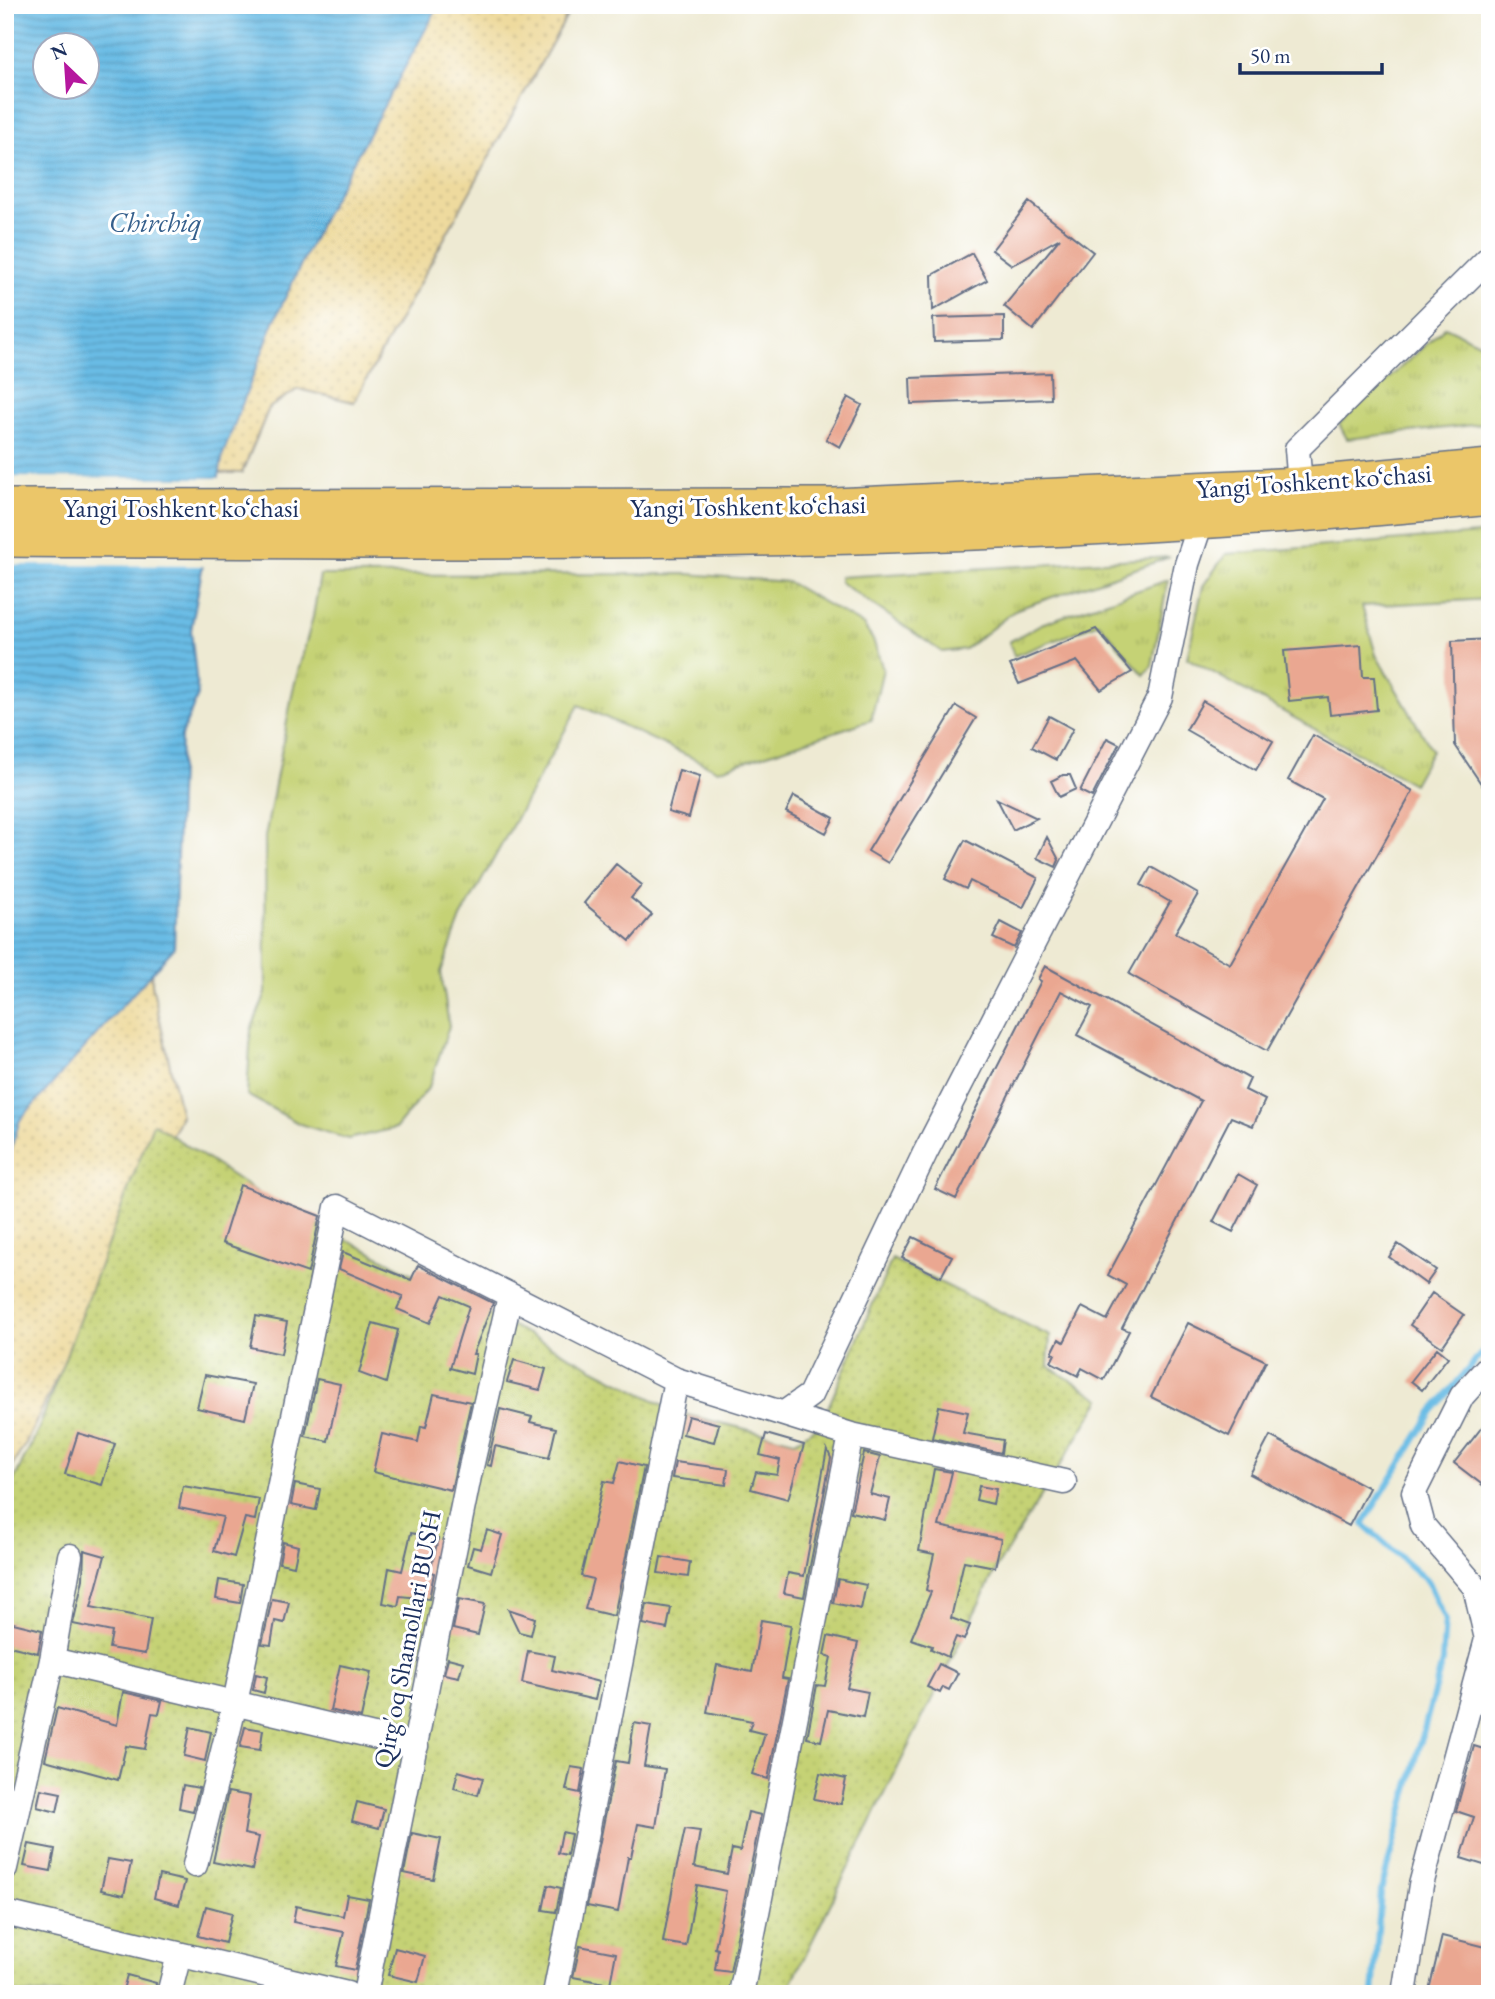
<svg xmlns="http://www.w3.org/2000/svg" width="1495" height="1999" viewBox="0 0 1495 1999" font-family="'EB Garamond',serif">
<style>
.grass{fill:url(#grass-tufts);stroke:#708069;stroke-width:2}
.sand{fill:url(#sand-dots);stroke:#84847e;stroke-width:2;fill-rule:evenodd}
.park{fill:url(#park-dots);stroke:#708069;stroke-width:2}
.water{fill:url(#water-rules);stroke:#4276a2;stroke-width:2;fill-rule:evenodd}
.pier{fill:#eeead3}
.lines{fill:none;stroke-linecap:round;stroke-linejoin:round}
.stream{stroke:#69bce5;stroke-width:6}
.building{fill:#eaa791}
.minor-casing{stroke:#657087;stroke-width:27}
.highway-casing{stroke:#657087;stroke-width:38}
.minor{stroke:#fff;stroke-width:24}
.highway{stroke:#ebc669;stroke-width:35}
.labels{text-anchor:middle;stroke-width:6;stroke-linejoin:round;paint-order:stroke}
.street-label{font-size:26px;fill:#1b2f5e;stroke:#fff}
.water-label{font-size:28px;font-style:italic;fill:#36608d;stroke:#fff}
</style>
<defs>
<pattern id="grass-tufts" width="24" height="20" patternUnits="userSpaceOnUse" patternTransform="scale(1.75)"><rect width="24" height="20" fill="#c5d274"/><path d="M3 7l-1-3M5 7V3M7 7l1-3M15 17l-1-3M17 17v-4M19 17l1-3" fill="none" stroke="#a9b567"/></pattern>
<pattern id="sand-dots" width="8" height="8" patternUnits="userSpaceOnUse" patternTransform="scale(1.75)"><rect width="8" height="8" fill="#eeda9e"/><path d="M2 2h.1M6 6h.1" fill="none" stroke="#ccbb8a" stroke-width="1.8" stroke-linecap="round"/></pattern>
<pattern id="park-dots" width="8" height="8" patternUnits="userSpaceOnUse" patternTransform="scale(1.75)"><rect width="8" height="8" fill="#c5d274"/><path d="M2 2h.1M6 6h.1" fill="none" stroke="#a9b567" stroke-width="1.8" stroke-linecap="round"/></pattern>
<pattern id="water-rules" width="6" height="5" patternUnits="userSpaceOnUse" patternTransform="scale(1.75)"><rect width="6" height="5" fill="#69bce5"/><path d="M0 2.5h6" fill="none" stroke="#5699bd"/></pattern>
</defs>
<rect width="100%" height="100%" fill="#fff"/>
<filter id="ink" filterUnits="userSpaceOnUse"><feTurbulence type="fractalNoise" baseFrequency=".0143" numOctaves="2"/><feDisplacementMap in="SourceGraphic" scale="14" xChannelSelector="R" yChannelSelector="G"/><feConvolveMatrix kernelMatrix="1 2 1 2 8 2 1 2 1" color-interpolation-filters="sRGB"/></filter>
<filter id="wash" filterUnits="userSpaceOnUse"><feTurbulence type="fractalNoise" baseFrequency=".00686" numOctaves="4" result="noise"/><feDisplacementMap in="SourceGraphic" scale="28" xChannelSelector="R" yChannelSelector="G"/><feGaussianBlur stdDeviation="1.57" result="paint"/><feColorMatrix in="noise" values="0 0 0 0 0 0 0 0 0 0 0 0 0 0 0 0 0 1.4 0 .05"/><feComposite in="paint" operator="in"/></filter>
<g filter="url(#wash)">
<rect width="100%" height="100%" fill="#eeead3"/>
<path class="grass" d="M1445 327 1490 348V423L1347 439 1339 424Z
M1490 533V599L1362 606 1376 655 1432 750 1413 784 1187 658 1203 586 1226 554Z
M1170 557 1017 609 965 649 942 652 840 582V577Z
M688 574 788 582 863 625 873 640 883 669 871 720 718 770 579 705 461 918 441 972 449 1026 429 1087 396 1128 348 1139 300 1124 247 1095 251 1030 266 993 265 837 293 690 313 617 320 575Z
M1168 580 1152 666 1144 675 1099 623 1014 656 1009 642 1041 624Z"/>
<path class="sand" d="M5 5H573L354 402 298 389 269 408 242 473 5 471ZM46 46H88V88H46Z
M157 703 152 984 181 1116 26 1443 5 1478V725Z"/>
<path class="park" d="M153 1123 263 1196 679 1413 795 1441 821 1424 892 1259 1050 1336 1048 1366 1101 1399 996 1569 786 1994H5V1498L37 1433Z"/>
<path class="water" d="M5 5H439L325 214 275 319 223 454 191 630 198 695 181 736 174 948 20 1120 5 1168ZM46 46H88V88H46Z"/>
<path class="pier" d="M5 477 222 478 206 566 5 565Z"/>
<g class="lines">
<path class="stream" d="M1373 1994 1381 1891 1442 1662 1445 1620 1428 1582 1363 1524 1433 1411 1490 1343"/>
</g>
<g id="blocks">
<path class="building" d="M1029 202 1093 252 1033 330 1004 306 1060 238 1012 265 992 250Z
M972 253 987 280 933 310 932 275Z
M1004 316V340L934 342 933 318Z
M1050 373 1051 399 911 404 910 378Z
M848 397 862 405 840 447 826 439Z
M1096 629 1132 672 1101 690 1077 661 1019 684 1010 665Z
M1490 639V797L1455 745 1452 641Z
M1361 645 1363 677H1374L1377 710 1330 715 1328 697 1289 701 1284 651Z
M1203 701 1273 741 1256 770 1186 730Z
M956 706 976 718 888 863 868 851Z
M1049 716 1073 729 1056 760 1032 747Z
M1313 735 1413 791 1267 1051 1129 974 1170 902 1141 885 1151 867 1198 894 1175 933 1230 964 1323 799 1288 780Z
M1107 738 1119 744 1092 797 1080 791Z
M679 770 700 776 689 818 668 812Z
M1063 775H1070L1076 789 1059 797 1051 781Z
M794 796 834 818 826 833 786 812Z
M997 799 1037 818 1013 830Z
M1047 837 1059 860 1056 867 1037 858Z
M965 840 1038 878 1023 908 970 881 966 889 945 879Z
M616 864 642 885 631 898 652 915 630 941 584 903Z
M1001 922 1022 933 1014 948 993 938Z
M1045 966 1250 1079 1245 1090 1265 1100 1253 1126 1231 1117 1122 1328 1129 1331 1104 1380 1082 1368 1078 1376 1051 1362 1055 1354 1052 1353 1059 1339 1064 1342 1082 1307 1107 1320 1126 1285 1108 1275 1201 1101 1077 1035 1092 1007 1061 991 956 1199 935 1189 1041 981 1038 979Z
M1238 1174 1257 1185 1233 1232 1213 1222Z
M240 1185 320 1216 308 1273 222 1243Z
M913 1237 952 1256 941 1277 902 1258Z
M1398 1244 1436 1270 1426 1284 1389 1257Z
M343 1252 411 1280 418 1265 493 1303 473 1354H476L472 1374 450 1368 469 1306 443 1295 430 1323 397 1309 403 1296 339 1269Z
M1432 1293 1464 1315 1442 1347 1410 1325Z
M256 1316 287 1322 281 1354 250 1347Z
M373 1323 398 1330 386 1383 359 1373Z
M1188 1323 1266 1361 1229 1436 1151 1397Z
M1437 1348 1448 1357 1422 1390 1411 1381Z
M514 1360 546 1369 540 1390 507 1382Z
M205 1375 253 1384 245 1419 197 1408Z
M317 1379 340 1384 328 1441 305 1436Z
M434 1394 471 1402 451 1490 373 1472 382 1434 418 1442 421 1426 426 1427Z
M939 1406 968 1412 963 1433 1003 1440 1001 1453 932 1438Z
M500 1409 532 1417 530 1422 556 1428 549 1458 495 1446 491 1466 487 1465Z
M688 1416 719 1424 714 1442 683 1434Z
M1490 1417V1478L1484 1486 1454 1463Z
M78 1433 115 1444 102 1485 65 1474Z
M766 1434 804 1445 788 1499 751 1489 756 1472 777 1475 780 1460 760 1455Z
M1270 1436 1369 1488 1349 1526 1250 1474Z
M827 1449 831 1458 804 1597 784 1593 788 1573 804 1576Z
M864 1453 880 1457 870 1494 890 1499 885 1520 851 1512Z
M620 1461 644 1467 614 1616 585 1609 593 1579 581 1576 604 1481 614 1483Z
M675 1462 728 1469 726 1485 672 1478Z
M934 1469 952 1472 939 1526 1001 1539 995 1567 964 1561 951 1618 970 1625 964 1640 956 1637 948 1657 931 1649 932 1646 911 1639 931 1592 926 1590 934 1554 919 1551Z
M295 1484 320 1489 316 1510 291 1505Z
M183 1486 259 1499 255 1520 245 1518 234 1557 214 1551 223 1517 179 1508Z
M979 1486 996 1489 993 1504 976 1500Z
M487 1530 502 1535 491 1572 468 1565 473 1547 481 1549Z
M411 1533 438 1539 430 1572 434 1573 429 1599 400 1596 398 1606 383 1603 389 1568 402 1571Z
M283 1542 298 1546 294 1566 279 1563Z
M84 1550 105 1556 91 1607 151 1619 145 1654 109 1648 112 1632 73 1624 83 1579Z
M661 1557 690 1562 688 1577 658 1573Z
M838 1579 866 1585 861 1609 833 1603Z
M219 1580 243 1584 240 1603 216 1599Z
M272 1599 289 1602 284 1623 275 1621 271 1645 262 1644Z
M459 1599 485 1604 478 1635 453 1629Z
M647 1604 671 1608 667 1629 643 1624Z
M508 1609 535 1618 531 1635 519 1632Z
M761 1620 791 1625 782 1678 788 1679 768 1779 752 1774 765 1734 749 1730 752 1721 707 1712 717 1665 752 1672Z
M5 1621 42 1630 38 1653 5 1645Z
M828 1636 858 1643 847 1688 868 1692 863 1717 828 1710 821 1741 807 1738 817 1685 825 1686 831 1657 824 1655Z
M528 1651 555 1656 552 1670 599 1682 595 1700 522 1683Z
M448 1658 463 1662 459 1677 444 1674Z
M939 1664 958 1673 949 1690 943 1687 940 1693 927 1687Z
M340 1665 371 1672 361 1718 330 1710Z
M256 1674 267 1677 264 1693 253 1690Z
M123 1692 162 1701 159 1714 152 1713 145 1749 126 1746 118 1780 45 1760 57 1708 117 1725Z
M634 1723 651 1726 644 1766 665 1769 656 1827 638 1824 631 1857H628L618 1912 587 1906 616 1761 628 1763Z
M190 1727 211 1732 205 1761 184 1756Z
M245 1727 263 1730 260 1750 240 1747Z
M1474 1746 1490 1751V1867L1461 1858 1474 1817 1456 1811Z
M571 1767 584 1769 580 1793 566 1790Z
M458 1771 483 1778 478 1795 454 1788Z
M820 1773 846 1779 841 1804 814 1799Z
M183 1785 199 1788 193 1811 179 1808Z
M41 1789 61 1793 57 1812 37 1807Z
M228 1792 250 1796 244 1834 259 1837 252 1870 213 1862Z
M357 1802 384 1809 379 1828 352 1821Z
M748 1812 761 1815 730 1972 715 1970 718 1949 715 1948 726 1891 697 1885 686 1946 663 1942 675 1875 685 1829 700 1831 694 1867 727 1874 732 1849 740 1851Z
M562 1832 571 1834 567 1855 558 1853Z
M412 1833 441 1839 433 1879 404 1873Z
M29 1844 55 1849 51 1871 24 1866Z
M108 1859 131 1863 124 1895 101 1890Z
M159 1875 185 1881 179 1905 154 1898Z
M548 1885 561 1888 556 1912 543 1910Z
M347 1895 369 1899 355 1970 336 1966 344 1932 293 1922 296 1906 343 1916Z
M206 1906 232 1913 225 1943 198 1936Z
M1442 1936 1490 1948V1994H1428Z
M580 1946 616 1953 610 1984 573 1977Z
M395 1948 425 1956 418 1982 388 1975Z
M127 1975 156 1983 155 1994H122Z"/>
</g>
</g>
<g filter="url(#ink)">
<use href="#blocks" fill-opacity="0" stroke="#657087" stroke-width="2"/>
<g class="lines">
<g class="minor-casing">
<path id="minor" d="M1300 485 1297 449 1490 257
M786 1412 810 1395 925 1153 1160 697 1187 564 1197 534 1196 520
M52 1660 416 1746
M195 1865 235 1703 337 1207 676 1380 851 1435 1064 1482
M5 1868 52 1660 70 1556
M5 1913 347 1994
M169 1994 179 1955
M365 1994 469 1476 510 1296
M555 1994 676 1380
M741 1994 851 1435
M1404 1994 1421 1885 1487 1639 1475 1587 1423 1526 1414 1492 1462 1396 1490 1365"/>
</g>
<g class="highway-casing">
<path id="highway" d="M5 507 834 506 1300 485 1490 467
M5 539C500 542 997 548 1490 497"/>
</g>
<use href="#minor" class="minor"/>
<use href="#highway" class="highway"/>
</g>
</g>
<g class="labels">
<g class="street-label">
<text transform="translate(1314 481) rotate(-4)" y="9">Yangi Toshkent ko‘chasi</text>
<text transform="translate(748 506) rotate(-1)" y="9">Yangi Toshkent ko‘chasi</text>
<text x="181" y="517">Yangi Toshkent ko‘chasi</text>
<text transform="translate(407 1639) rotate(-79)" y="9">Qirg'oq Shamollari BUSH</text>
</g>
<g class="water-label">
<text x="155" y="232">Chirchiq</text>
</g>
</g>
<rect width="1495" height="1999" fill="none" stroke="#fff" stroke-width="28"/>
<g transform="translate(66 66) rotate(335)"><circle r="33" fill="#ffffff" stroke="#a4acbf" stroke-width="2"/>
<path d="M0-5L12 26L0 18L-12 26Z" fill="#b5179e"/>
<text y="-10" font-size="19" font-weight="bold" text-anchor="middle" fill="#1b2f5e">N</text>
</g>
<path d="M1240 63v10h142v-10" fill="none" stroke="#1b2f5e" stroke-width="3.5"/>
<text x="1250" y="63" font-size="21" fill="#1b2f5e" stroke="#ffffff" stroke-width="5" paint-order="stroke">50 m</text>
</svg>
